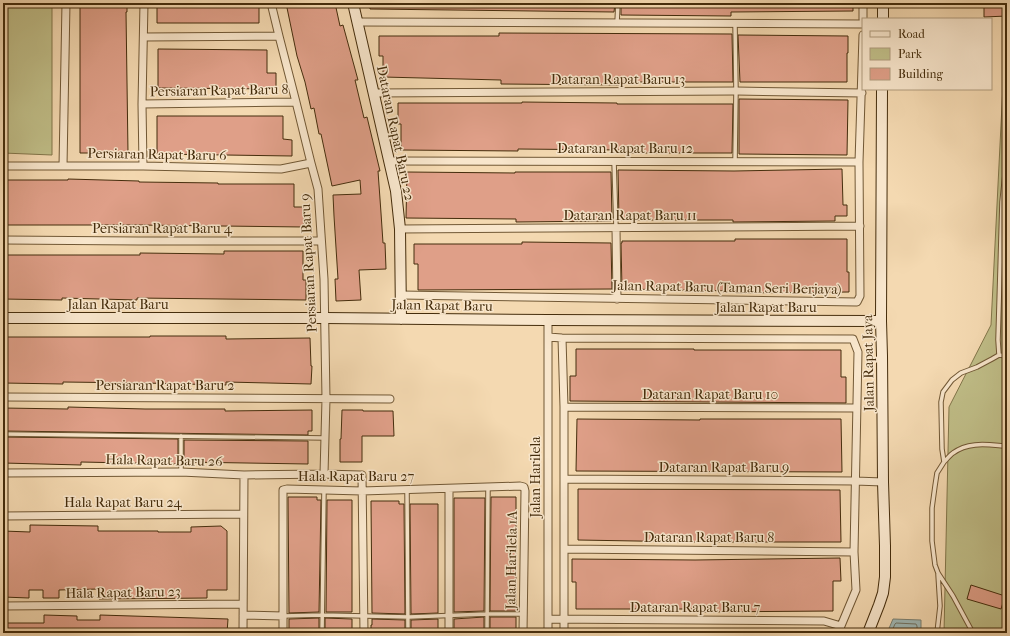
<svg xmlns="http://www.w3.org/2000/svg" width="1010" height="636" viewBox="0 0 1010 636" font-family="'IM FELL French Canon',serif">
<style>
.green{fill:#c0be88;stroke:#82764a}
.water{fill:#9fb8b6;stroke:#7b8072}
.lines{fill:none;stroke-linecap:round;stroke-linejoin:round}
.shore{stroke:#727261;stroke-width:1}
.building{fill:#df9f88;stroke:#452d0c}
.lane-casing{stroke:#715835;stroke-width:5.5}
.street-casing{stroke:#715835;stroke-width:9}
.secondary-casing{stroke:#452d0c;stroke-width:12}
.lane{stroke:#f8e6cc;stroke-width:3.5}
.street{stroke:#f8e6cc;stroke-width:7}
.secondary{stroke:#f8e6cc;stroke-width:10}
.labels{text-anchor:middle;stroke-width:3;stroke-linejoin:round;paint-order:stroke}
.street-label{font-size:14px;fill:#452d0c;stroke:#f8e6cc}
</style>
<rect width="100%" height="100%" fill="#f4d9b1"/>
<filter id="stains"><feTurbulence type="fractalNoise" baseFrequency=".005" numOctaves="4"/><feColorMatrix values="0 0 0 0 .2 0 0 0 0 .09 0 0 0 0 .02 0 0 0 .5 -.17"/></filter>
<radialGradient id="worn" r=".72"><stop offset=".6" stop-color="#630" stop-opacity="0"/><stop offset="1" stop-color="#630" stop-opacity=".3"/></radialGradient>
<path class="green" d="M3 3H52V155L3 153Z
M1007 82V633H944L949 407 991 325 1003 85Z"/>
<path class="water" d="M893 619 921 620V633H887Z"/>
<g class="lines">
<path class="shore" d="M891 633 895 624 896 623 916 624 917 626V633"/>
</g>
<path class="building" d="M80 3H127V12H126L128 153H80Z
M286 3H335L340 26 343 25 358 80H355L364 118 367 117 380 171H378L381 213 383 243H385L386 269 359 270 361 300 336 301 335 279H338L334 216 333 195 361 194 360 180 332 186 321 134H319L314 108 311 109 305 82 297 56Z
M370 3H615L614 12 370 9Z
M621 3H853V11L731 12V16L621 15Z
M157 6H259V23H157Z
M984 7H1007V16L984 17Z
M499 33 732 34 733 82H619V85L501 84V80L383 77V56H379V36H499Z
M738 35 848 36V53H847V82H740Z
M158 49 267 50V73H276V89L158 88Z
M739 99 848 100 847 155 739 154Z
M522 102 617 103V104H733L732 153H624V150L518 149V151L401 150V124H398V103H522Z
M157 116H283V139L292 140V156L157 154Z
M842 169 843 205H847V216H835V221L733 222V220H619L618 170 734 171Z
M407 172 515 173V172H611L612 219H611V221L516 222V219L406 218Z
M68 179 139 181V182L218 183V184H294V207H304V227L137 225H3V180H68Z
M735 239H847V272H849V292L736 293V291L622 289 621 243H622V241H735Z
M522 242 611 243 612 289 418 290V264H414V244H522Z
M224 251H303V280H306V300L137 298V300L62 298V300L3 299V255H140V253L224 254Z
M150 336H226V339L310 338 311 366H312L311 384 226 382V385L145 383 63 382V384L3 383V337H150Z
M576 349H694V350H841V377H846V403L570 401V376H576Z
M68 407 145 409H225V411L312 410V431H308V435L3 431V408L68 409Z
M342 410H363V411H393L394 436H362V462H340V439H341Z
M577 419 700 420V419H841L842 472 576 471Z
M3 437 178 439V464L81 462V465L3 463Z
M184 440 308 441V464L184 462Z
M578 489 840 490 841 542H694L578 540Z
M288 497H317V500H321L319 612 289 613Z
M491 497H516V611H490Z
M454 498H485L484 611 454 612Z
M327 500H352V612H326Z
M371 501H399V504H404L405 614 372 613Z
M410 504H438V613L411 614Z
M30 525 98 526V531H158V532H191V527L221 526 227 531V590H207V598L99 599V589L59 590V598H43V590H29V598L3 597V531L30 532Z
M840 558 841 581H833V611L699 612V609H576V582H572V559L695 560Z
M971 585 1005 596 1001 609 967 599Z
M44 615 77 616V620H100V615L228 619 227 633H3V623H44Z
M484 617V633H454V619Z
M490 617H516V633H490Z
M319 618V633H289V619Z
M325 618 352 619V633H325Z
M372 619 405 620V633H371V625H372Z
M438 619V633H411V620Z"/>
<g class="lines">
<g class="lane-casing">
<path id="lane" d="M617 23 618 3
M735 24 736 91 735 162
M614 161 616 228
M999 355 1007 356
M3 434 325 438
M181 436V472
M944 462C947 459 950 455 953 453 969 441 989 445 1007 446
M407 490 408 633
M283 616 322 615 409 617 487 614H523
M322 633 324 490
M487 633 488 487
M937 633 940 606 938 574
M973 633 953 596 938 573 935 565 932 541V508L935 486 937 473 944 462 942 449 941 402 943 392 952 380 961 373 977 367 992 359 999 355 998 340 1002 202 1007 155"/>
</g>
<g class="street-casing">
<path id="street" d="M271 3 279 36 296 102 311 163 318 189 324 279 326 399 324 474 360 475H362L364 633
M863 3V19
M358 22 863 24
M144 37 279 36
M374 93 736 91 862 93
M142 104 296 102
M390 161 859 162
M3 166H143L281 169 311 163
M63 166 66 3
M143 166 142 104 144 3
M616 228 617 299
M400 229 860 226
M3 240 139 241H321
M401 295 857 302 860 296 859 162 863 35
M548 337 562 338 853 339 858 352 854 552 856 590 838 633
M562 338 564 407V633
M3 397 390 399
M564 407 857 408
M3 473 181 472 244 475 324 474
M564 479 855 481 883 482
M449 489V633
M3 516 243 514
M565 549 854 552
M3 606 243 604
M243 615 283 616
M548 619 824 621 841 626
M243 633 244 475
M283 633V490L287 489 362 491 520 486 524 487 525 491 523 633
M548 633V320"/>
</g>
<g class="secondary-casing">
<path id="secondary" d="M353 3 396 191 400 229 401 319
M883 19V3
M3 318H325L548 320 881 321
M868 633 879 605 883 593 885 577V546L883 482 882 356 881 321 882 89"/>
</g>
<use href="#lane" class="lane"/>
<use href="#street" class="street"/>
<use href="#secondary" class="secondary"/>
</g>
<g class="labels">
<g class="street-label">
<text x="618" y="84">Dataran Rapat Baru 13</text>
<text transform="translate(219 90) rotate(-1)" y="5">Persiaran Rapat Baru 8</text>
<text transform="translate(396 133) rotate(78)" y="5">Dataran Rapat Baru 22</text>
<text x="625" y="153">Dataran Rapat Baru 12</text>
<text transform="translate(157 154) rotate(1)" y="5">Persiaran Rapat Baru 6</text>
<text x="630" y="220">Dataran Rapat Baru 11</text>
<text x="162" y="233">Persiaran Rapat Baru 4</text>
<text transform="translate(308 263) rotate(-93)" y="5">Persiaran Rapat Baru 9</text>
<text transform="translate(727 287) rotate(1)" y="5">Jalan Rapat Baru (Taman Seri Berjaya)</text>
<text x="118" y="309">Jalan Rapat Baru</text>
<text transform="translate(442 305) rotate(1)" y="5">Jalan Rapat Baru</text>
<text x="766" y="312">Jalan Rapat Baru</text>
<text transform="translate(868 363) rotate(-91)" y="5">Jalan Rapat Jaya</text>
<text x="165" y="390">Persiaran Rapat Baru 2</text>
<text x="710" y="399">Dataran Rapat Baru 10</text>
<text transform="translate(164 460) rotate(1)" y="5">Hala Rapat Baru 26</text>
<text x="724" y="472">Dataran Rapat Baru 9</text>
<text x="356" y="481">Hala Rapat Baru 27</text>
<text transform="translate(535 477) rotate(-90)" y="5">Jalan Harilela</text>
<text x="123" y="507">Hala Rapat Baru 24</text>
<text x="709" y="542">Dataran Rapat Baru 8</text>
<text transform="translate(511 560) rotate(-89)" y="5">Jalan Harilela 1A</text>
<text transform="translate(123 592) rotate(-1)" y="5">Hala Rapat Baru 23</text>
<text x="695" y="612">Dataran Rapat Baru 7</text>
</g>
</g>
<rect width="1010" height="636" fill="none" stroke="#f4d9b1" stroke-width="16"/>
<rect x="4" y="4" width="1002" height="628" fill="none" stroke="#452d0c" stroke-width="2"/>
<rect x="8" y="8" width="994" height="620" fill="none" stroke="#452d0c"/>
<rect x="862" y="18" width="130" height="72" fill="#f8e6cc" stroke="#b09c7f"/>
<rect x="870" y="31" width="20" height="6" fill="#f8e6cc" stroke="#b09c7f"/>
<text x="898" y="38" font-size="12" fill="#452d0c">Road</text>
<rect x="870" y="48" width="20" height="12" fill="#c0be88" stroke="#b09c7f"/>
<text x="898" y="58" font-size="12" fill="#452d0c">Park</text>
<rect x="870" y="68" width="20" height="12" fill="#df9f88" stroke="#b09c7f"/>
<text x="898" y="78" font-size="12" fill="#452d0c">Building</text>
<rect width="100%" height="100%" filter="url(#stains)"/>
<rect width="100%" height="100%" fill="url(#worn)"/>
</svg>
